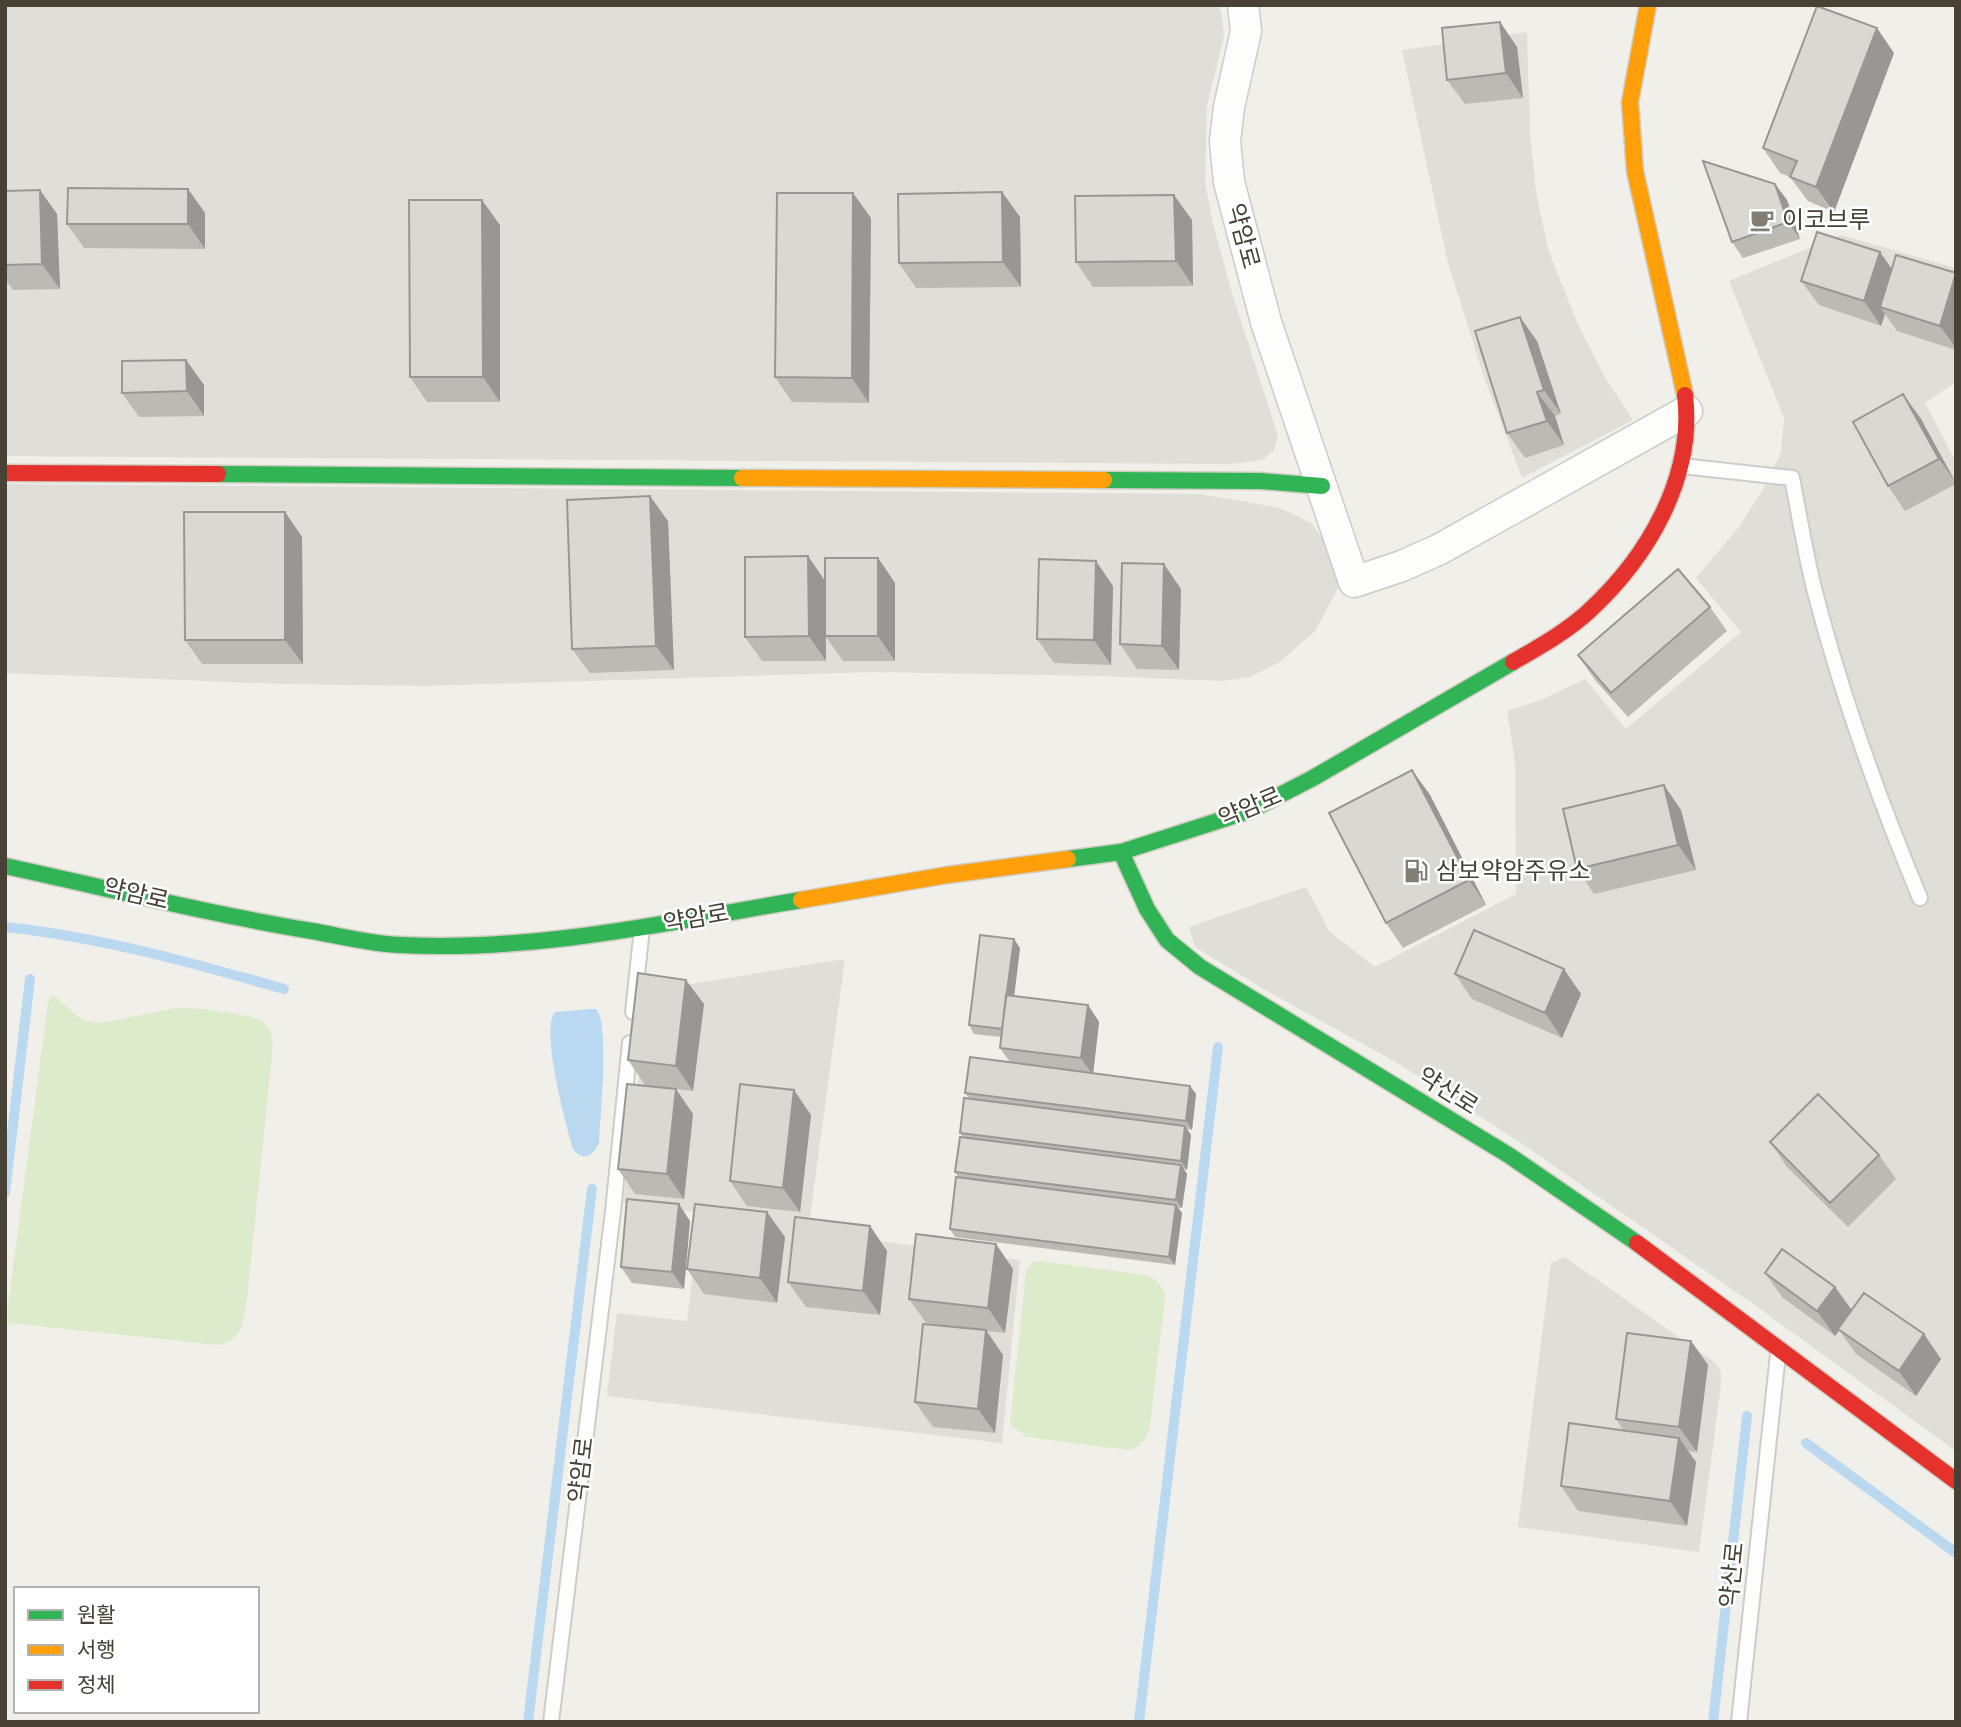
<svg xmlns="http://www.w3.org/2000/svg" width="1961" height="1727" viewBox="0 0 1961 1727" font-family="Signika,'Noto Sans KR',sans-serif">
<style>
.industrial{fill:#e0ded8}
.green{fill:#dcebca}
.water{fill:#bad8ef}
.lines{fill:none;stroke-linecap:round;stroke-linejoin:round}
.stream{stroke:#bad8ef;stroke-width:10}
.lane-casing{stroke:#ceccc7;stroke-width:18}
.street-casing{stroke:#ceccc7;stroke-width:33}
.fast-casing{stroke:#d0ccc1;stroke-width:19}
.slow-casing{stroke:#d0ccc1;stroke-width:19}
.jam-casing{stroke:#d0ccc1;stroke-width:19}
.lane{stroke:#fdfdfc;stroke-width:14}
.street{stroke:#fdfdfc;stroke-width:30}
.fast{stroke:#30b455;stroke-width:16}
.slow{stroke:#ff9f0a;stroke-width:16}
.jam{stroke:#e5322d;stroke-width:16}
.wall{fill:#bbbab5}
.shaded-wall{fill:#999793}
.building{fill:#dad8d2;stroke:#999793;stroke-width:2}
.labels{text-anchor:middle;stroke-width:5;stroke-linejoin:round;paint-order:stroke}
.poi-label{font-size:24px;fill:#474136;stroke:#fff;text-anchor:start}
.street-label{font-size:24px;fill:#474136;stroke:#fff}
</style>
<rect width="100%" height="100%" fill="#f0efea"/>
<path class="industrial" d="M5 5H1218L1221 12 1224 36 1207 106 1205 183 1213 223 1231 290 1278 436 1274 450 1263 460 1229 464 5 456Z
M1527 32 1530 132 1536 192 1548 249 1578 325 1607 381 1633 420 1522 478 1484 377 1448 263 1402 50Z
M1841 235 1956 268V382L1925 403 1956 462V1451L1756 1306 1518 1141 1401 1065 1267 991 1195 947 1189 927 1306 887 1329 931 1375 967 1516 894 1515 762 1507 711 1541 700 1585 679 1626 729 1741 632 1696 578 1739 527 1764 488 1781 452 1784 418 1729 281Z
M5 484 1199 494 1280 508 1311 523 1334 554 1340 584 1315 631 1280 662 1250 677 1221 681 1103 676 872 672 425 686 284 684 5 673Z
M845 959 808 1231 1020 1260 1002 1443 607 1396 617 1313 687 1321 700 1213 623 1203 649 991Z
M1565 1257 1714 1362 1721 1372V1385L1699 1552 1518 1527 1551 1263Z"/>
<path class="green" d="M51 996H55L77 1016 90 1022 102 1023 176 1008 206 1009 248 1016 262 1021 270 1029 273 1045 248 1290C244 1314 247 1339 219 1345L9 1323 7 1313 48 1003Z
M1038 1261 1146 1275C1157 1280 1162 1284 1165 1296L1150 1427C1145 1441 1142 1447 1128 1450L1027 1437 1010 1424 1026 1271 1030 1264Z"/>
<path class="water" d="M590 1009H596C610 1023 600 1119 599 1143 593 1156 583 1162 573 1149 566 1125 540 1030 555 1012Z"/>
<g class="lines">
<path class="stream" d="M5 927C100 937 193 963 284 989
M5 1193 30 979
M1806 1443 1956 1553
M528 1722 592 1189
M1139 1722 1218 1047
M1713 1722 1747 1416"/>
<g class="lane-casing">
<path id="lane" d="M1682 466 1792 478C1799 514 1805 552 1814 588 1841 694 1878 797 1920 898
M633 1012 642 928
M551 1722 613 1211 630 1043
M1739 1722 1778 1354"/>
</g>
<g class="street-casing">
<path id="street" d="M1243 5 1246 31 1229 107 1225 141 1229 182 1266 322 1354 582 1402 566 1440 549 1687 411"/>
</g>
<g class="fast-casing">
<path id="fast" d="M218 474 742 478
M1104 480 1260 481 1322 486
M1121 852 1147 909 1167 940 1200 967 1510 1156 1637 1243
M1068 859 1121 852 1249 811 1313 778 1513 662
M5 866C107 888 209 914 312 931 341 936 371 944 401 945 535 952 670 922 801 900"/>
</g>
<g class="slow-casing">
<path id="slow" d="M1648 5 1630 102 1635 171 1685 395
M742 478 1104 480
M801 900 947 875 1068 859"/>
</g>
<g class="jam-casing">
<path id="jam" d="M5 473 218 474
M1513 662C1539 647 1566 632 1588 612 1647 558 1695 478 1685 395
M1637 1243 1956 1481"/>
</g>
<use href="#lane" class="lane"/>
<use href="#street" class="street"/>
<use href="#fast" class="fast"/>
<use href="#slow" class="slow"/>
<use href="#jam" class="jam"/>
</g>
<path class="wall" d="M1500 22 1517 47 1523 98 1465 104 1447 80Z
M1894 53 1834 212 1808 201 1790 177 1780 173 1763 148Z
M1775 184 1787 200 1800 239 1743 258 1732 242Z
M188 189 205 213V249L84 248 67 224Z
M5 191 57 214 60 289 13 290 5 279Z
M1002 192 1020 217 1021 287 916 288 899 263Z
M871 218 869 403 792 402 775 377Z
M1192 220 1193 286 1093 287 1076 262Z
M500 225V402H427L410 377Z
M1880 252 1892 269 1956 273V350L1897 331 1885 314 1881 326 1819 305 1801 281Z
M1537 341 1561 414 1555 416 1564 445 1525 458 1507 433Z
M186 360 204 385V416L139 417 122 393Z
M1903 394 1921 419 1956 484 1905 511 1888 486Z
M285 512 302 537 303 664H202L185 640Z
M668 521 674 670 590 673 572 649Z
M808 556 825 581 878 558 895 583V661H843L826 637V661H762L745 637Z
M1113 586 1111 665 1054 663 1037 639Z
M1181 589 1179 670 1137 669 1120 644Z
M1710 607 1727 631 1628 717 1595 680 1578 655Z
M1412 770 1430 795 1486 905 1403 948 1386 923Z
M1681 810 1696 870 1594 894 1577 869Z
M1020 948 1014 996 1088 1005 1099 1022 1093 1073 1190 1086 1196 1094 1192 1130 1187 1129 1191 1135 1187 1170 1184 1169 1187 1174 1182 1208H1178L1182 1213 1175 1265 955 1237 950 1229 958 1177 955 1172 963 1137 960 1133 969 1098 965 1093 1010 1062 1000 1048 1001 1037 974 1034 969 1025Z
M1455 974 1581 994 1562 1038 1472 999Z
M704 1004 693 1091 645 1085 628 1060Z
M693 1114 684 1199 635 1194 618 1169Z
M811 1115 800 1212 747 1206 730 1181Z
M1770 1142 1879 1155 1896 1179 1848 1227 1787 1167Z
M690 1221 684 1289 632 1283 621 1267Z
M870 1226 887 1251 880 1315 806 1307 788 1282Z
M785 1237 777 1303 704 1294 687 1269Z
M1013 1269 1005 1333 986 1331 1003 1355 995 1433 933 1427 915 1402 978 1330 926 1323 909 1299Z
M1765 1273 1835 1287 1852 1310 1941 1359 1916 1396 1856 1354 1839 1330 1835 1336 1782 1297Z
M1691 1341 1708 1365 1697 1452 1688 1451 1696 1462 1687 1526 1578 1511 1561 1486 1623 1430 1616 1419Z"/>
<path class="shaded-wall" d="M1500 22 1517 47 1523 98 1506 73Z
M1877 28 1894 53 1834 212 1816 187Z
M1775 184 1787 200 1800 239 1788 222Z
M188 189 205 213V249L188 224Z
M40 190 57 214 60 289 42 264Z
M1002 192 1020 217 1021 287 1003 262Z
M853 193 871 218 869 403 852 378Z
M1174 195 1192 220 1193 286 1176 261Z
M482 200 500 225V402L483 377Z
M1880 252 1897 277 1880 307 1885 314 1881 326 1864 301Z
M1956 275V348L1940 326Z
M1520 317 1537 341 1561 414 1544 390Z
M186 360 204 385V416L187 391Z
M1537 392 1555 416 1564 445 1547 421Z
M1903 394 1921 419 1956 483 1939 459Z
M650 496 668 521 674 670 656 646Z
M285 512 302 537 303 664 285 640Z
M808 556 825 581 826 661 809 636Z
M878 558 895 583V661L878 636Z
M1096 561 1113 586 1111 665 1094 640Z
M1164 564 1181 589 1179 670 1162 646Z
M1412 770 1430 795 1486 905 1469 880Z
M1664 785 1681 810 1696 870 1678 845Z
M1014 939 1020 948 1009 1038 1003 1029Z
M1564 969 1581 994 1562 1038 1545 1013Z
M686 980 704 1004 693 1091 676 1066Z
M1088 1005 1099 1022 1093 1075 1081 1058Z
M1190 1086 1196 1094 1192 1130 1186 1121Z
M676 1089 693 1114 684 1199 667 1174Z
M794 1090 811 1115 800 1212 783 1188Z
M1185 1126 1191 1135 1187 1170 1181 1161Z
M1181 1165 1187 1174 1182 1208 1176 1200Z
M679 1204 690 1221 684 1289 672 1272Z
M1176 1205 1182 1213 1175 1265 1169 1257Z
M767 1212 785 1237 777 1303 760 1278Z
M870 1226 887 1251 880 1315 863 1291Z
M996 1244 1013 1269 1005 1333 988 1308Z
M1835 1287 1853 1312 1835 1336 1817 1311Z
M986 1330 1003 1355 995 1433 978 1409Z
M1924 1334 1941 1359 1916 1396 1899 1371Z
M1691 1341 1708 1365 1697 1452 1679 1427Z
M1679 1438 1696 1462 1687 1526 1670 1501Z"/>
<path class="building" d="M1817 6 1877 28 1816 187 1790 177 1797 161 1763 148Z
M1500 22 1506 73 1447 80 1442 28Z
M1703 161 1775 184 1788 222 1732 242Z
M68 188 188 189V224H67Z
M40 190 42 264 5 265V191Z
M1002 192 1003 262 899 263 898 194Z
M777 193H853L852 378 775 377Z
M1174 195 1176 261 1076 262 1075 196Z
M409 200H482L483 377H410Z
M1817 232 1880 252 1864 301 1801 281Z
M1896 255 1956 273 1940 326 1880 307Z
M1520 317 1544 390 1537 392 1547 421 1507 433 1475 331Z
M186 360 187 391 122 393V361Z
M1903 394 1939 459 1888 486 1853 422Z
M650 496 656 646 572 649 567 500Z
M184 512H285V640H185Z
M808 556 809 636 745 637V557Z
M825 558H878V636H825Z
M1039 559 1096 561 1094 640 1037 639Z
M1122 563 1164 564 1162 646 1120 644Z
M1678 569 1710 607 1611 693 1578 655Z
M1412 770 1469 880 1386 923 1329 813Z
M1664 785 1678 845 1577 869 1563 809Z
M1474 930 1564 969 1545 1013 1455 974Z
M980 935 1014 939 1002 1029 969 1025Z
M638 973 686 980 676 1066 628 1060Z
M1006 995 1088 1005 1081 1058 1000 1048Z
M970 1057 1190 1086 1186 1121 965 1093Z
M627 1084 676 1089 667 1174 618 1169Z
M740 1084 794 1090 783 1188 730 1181Z
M1818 1094 1879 1155 1830 1203 1770 1142Z
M964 1098 1185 1126 1181 1161 960 1133Z
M960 1137 1181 1165 1176 1200 955 1172Z
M956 1177 1176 1205 1169 1257 950 1229Z
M627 1199 679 1204 672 1272 621 1267Z
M695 1204 767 1212 760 1278 687 1269Z
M795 1217 870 1226 863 1291 788 1282Z
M916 1234 996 1244 988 1308 909 1299Z
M1782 1249 1835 1287 1817 1311 1765 1273Z
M1864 1293 1924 1334 1899 1371 1838 1329Z
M923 1324 986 1330 978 1409 915 1402Z
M1627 1333 1691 1341 1679 1427 1616 1419Z
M1569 1423 1679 1438 1670 1501 1561 1486Z"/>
<defs>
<g id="cafe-bare" transform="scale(1.89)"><path d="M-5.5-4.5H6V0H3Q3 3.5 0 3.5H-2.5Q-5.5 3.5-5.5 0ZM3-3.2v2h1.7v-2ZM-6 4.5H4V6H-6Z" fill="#827e75" stroke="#fff" stroke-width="2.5" paint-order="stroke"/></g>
<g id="fuel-bare" transform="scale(1.89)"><path d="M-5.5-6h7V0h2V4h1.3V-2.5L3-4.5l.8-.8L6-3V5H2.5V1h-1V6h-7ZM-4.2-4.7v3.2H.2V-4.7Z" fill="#827e75" stroke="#fff" stroke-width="2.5" paint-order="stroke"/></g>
</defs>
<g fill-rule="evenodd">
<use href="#cafe-bare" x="1762" y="220"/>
<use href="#fuel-bare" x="1416" y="871"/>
</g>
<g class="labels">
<g class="poi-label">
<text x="1782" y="228">이코브루</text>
<text x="1436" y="879">삼보약암주유소</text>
</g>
<g class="street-label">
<text transform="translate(1243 236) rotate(75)" y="8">약암로</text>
<text transform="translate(1250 807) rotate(-23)" y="8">약암로</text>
<text transform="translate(136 894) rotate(13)" y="8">약암로</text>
<text transform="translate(696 918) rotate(-10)" y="8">약암로</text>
<text transform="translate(1448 1091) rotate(32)" y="8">약산로</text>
<text transform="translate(581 1470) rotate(-83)" y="8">약암로</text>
<text transform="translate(1732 1575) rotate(-84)" y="8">약산로</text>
</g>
</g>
<rect width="1961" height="1727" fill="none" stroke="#474136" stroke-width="14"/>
<rect x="14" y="1587" width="245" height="126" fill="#ffffff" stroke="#b5b3af" stroke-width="2"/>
<rect x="28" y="1610" width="35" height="10" fill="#30b455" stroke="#b5b3af" stroke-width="2"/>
<text x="77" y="1622" font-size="21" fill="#474136">원활</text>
<rect x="28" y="1645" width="35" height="10" fill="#ff9f0a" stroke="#b5b3af" stroke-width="2"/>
<text x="77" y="1657" font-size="21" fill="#474136">서행</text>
<rect x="28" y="1680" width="35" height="10" fill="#e5322d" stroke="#b5b3af" stroke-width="2"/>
<text x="77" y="1692" font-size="21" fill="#474136">정체</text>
</svg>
